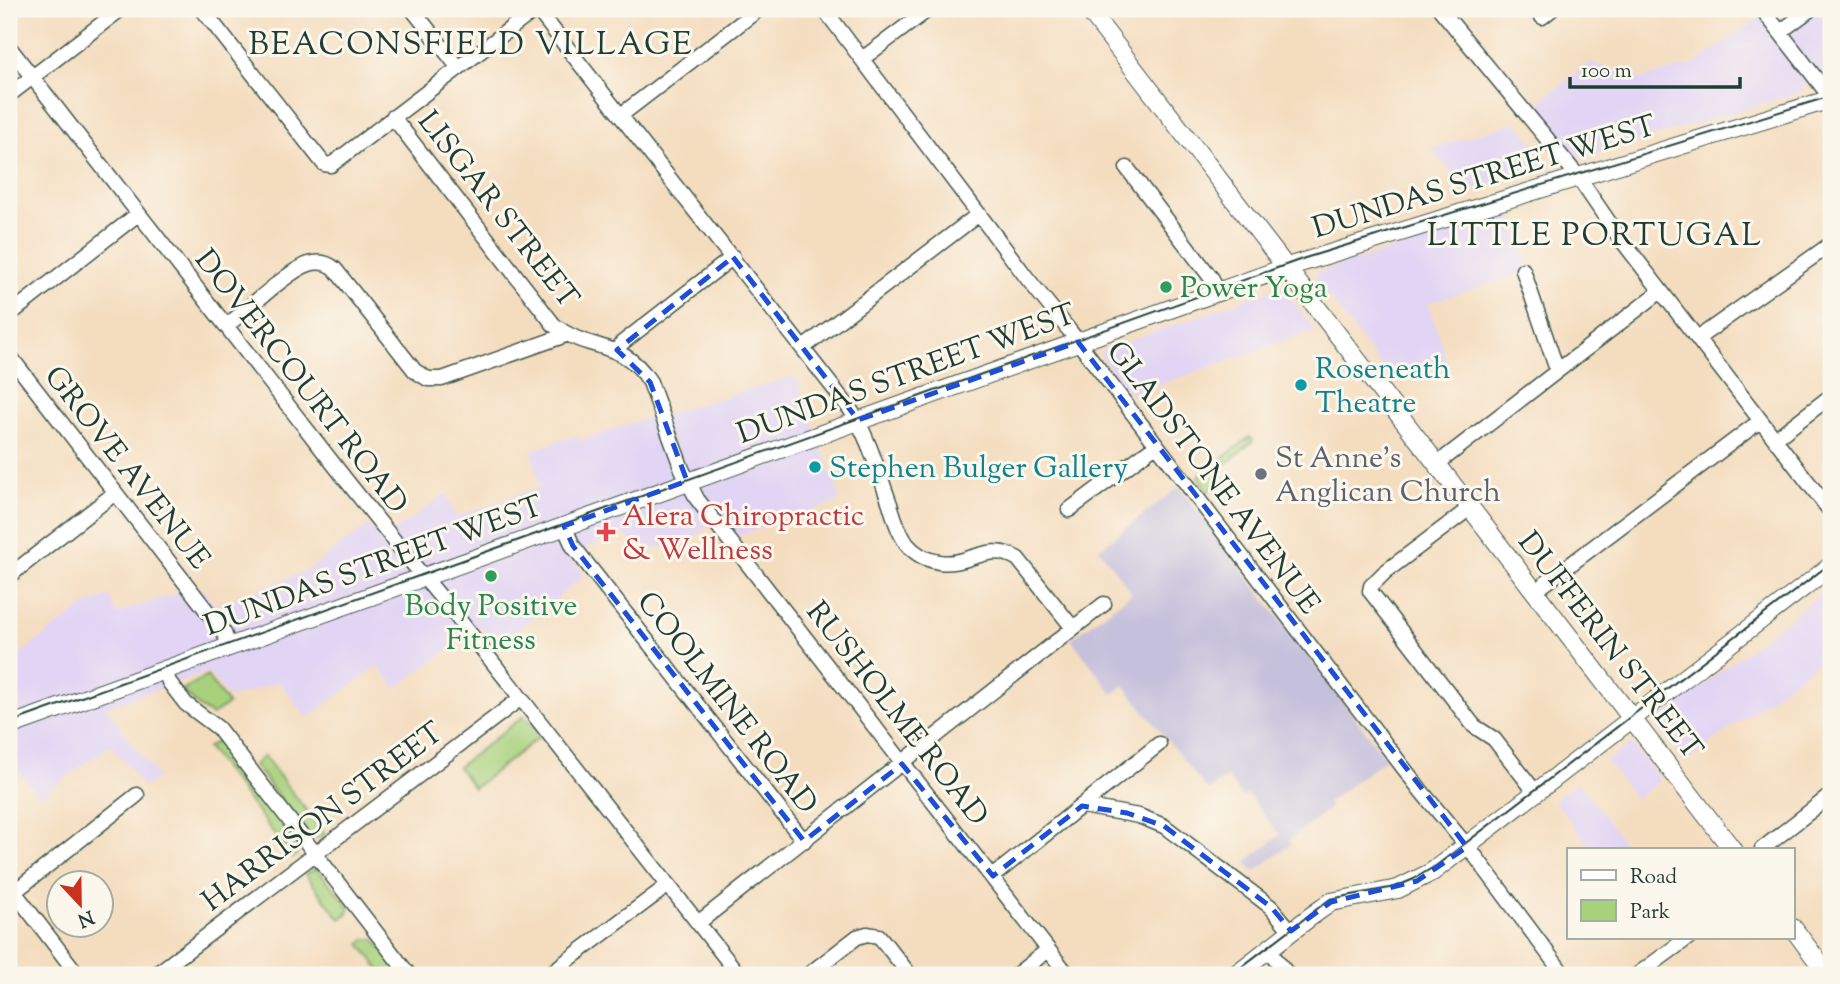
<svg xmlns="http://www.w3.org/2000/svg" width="1840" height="984" viewBox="0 0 1840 984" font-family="'Sorts Mill Goudy',serif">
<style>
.built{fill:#e1d4f4}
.industrial{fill:#c5c0db}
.green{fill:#a8d17c;stroke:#648758;stroke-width:2}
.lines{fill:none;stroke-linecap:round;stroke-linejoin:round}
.minor-casing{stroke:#3f5549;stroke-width:17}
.major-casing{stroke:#3f5549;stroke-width:20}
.minor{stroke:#fff;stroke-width:14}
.major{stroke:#fff;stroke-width:18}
.tram{stroke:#1f3d34;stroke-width:2}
.marked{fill:none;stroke:#1d4ed8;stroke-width:5;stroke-dasharray:14 9;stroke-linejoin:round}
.leisure-dot{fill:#2e9e5b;stroke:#fbf7ec;stroke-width:2.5}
.culture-dot{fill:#0f9aa8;stroke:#fbf7ec;stroke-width:2.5}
.worship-dot{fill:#6b7280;stroke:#fbf7ec;stroke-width:2.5}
.health-dot{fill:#e0444e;stroke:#fbf7ec;stroke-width:2.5}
.labels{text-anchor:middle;stroke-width:6;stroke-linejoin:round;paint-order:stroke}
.street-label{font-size:30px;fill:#1f3d34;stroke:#fbf7ec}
.leisure-label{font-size:30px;fill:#27864d;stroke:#fbf7ec;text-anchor:start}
.culture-label{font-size:30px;fill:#0d838f;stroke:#fbf7ec;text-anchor:start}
.worship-label{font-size:30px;fill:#5b616d;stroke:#fbf7ec;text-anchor:start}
.health-label{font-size:30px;fill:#be3a42;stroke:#fbf7ec;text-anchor:start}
.neighbourhood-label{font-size:32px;letter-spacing:2px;fill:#1f3d34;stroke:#fbf7ec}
</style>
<rect width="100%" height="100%" fill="#fbf7ec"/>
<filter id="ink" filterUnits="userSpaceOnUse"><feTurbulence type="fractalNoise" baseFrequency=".0143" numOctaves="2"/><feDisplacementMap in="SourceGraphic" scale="14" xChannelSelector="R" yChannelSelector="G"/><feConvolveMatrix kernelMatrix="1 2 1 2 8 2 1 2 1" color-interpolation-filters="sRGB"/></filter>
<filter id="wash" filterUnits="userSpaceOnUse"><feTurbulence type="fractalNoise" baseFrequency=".00686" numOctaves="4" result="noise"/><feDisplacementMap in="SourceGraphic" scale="28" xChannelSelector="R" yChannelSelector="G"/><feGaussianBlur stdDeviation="1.57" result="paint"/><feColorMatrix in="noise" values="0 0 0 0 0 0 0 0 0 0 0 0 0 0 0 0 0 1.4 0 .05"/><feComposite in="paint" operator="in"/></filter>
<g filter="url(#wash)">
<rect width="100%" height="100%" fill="#f4ddbf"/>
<path class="built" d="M1772 9H1779L1786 18 1798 9H1816L1831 29V79L1804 87 1801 92 1580 159 1536 105 1590 62 1641 79 1695 64Z
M1517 122 1552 167 1467 192 1432 148Z
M1511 213 1530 271 1428 303 1447 360 1394 384 1315 278 1318 272Z
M1279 287 1283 288 1315 330 1130 395 1101 357V351Z
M796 376 841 501 734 537 719 519 691 539 650 550 637 549 622 531 571 557 585 575 496 647 480 627 396 688 378 666 307 718 279 682 229 698 208 672 105 707 158 777 144 788 111 745 40 797 9 760V662L87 604 109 596 116 614 199 585 216 606 308 570 369 525 381 541 446 493 455 517 540 487 531 451 577 435 580 441 652 416 653 418Z
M1831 586V652L1686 762 1657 726 1660 718Z
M1631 743 1661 780 1635 799 1606 761Z
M1578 782 1607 820 1628 849H1592L1554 800Z"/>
<path class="industrial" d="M1179 487 1386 758 1327 803 1330 808 1289 840 1291 844 1254 872 1246 862 1280 835 1247 794 1243 798 1227 777 1208 791 1124 685 1113 694 1071 639 1132 593 1099 549Z"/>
<path class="green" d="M1250 437 1253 441 1222 467 1221 471 1223 480 1207 492 1198 477Z
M207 676 228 704 212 715 199 707 182 690Z
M524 716 540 736 474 788 458 767Z
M220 740 300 843 301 849H298L297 855 293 858 207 747Z
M264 756 324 833V836L312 839 254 765Z
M316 868 350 907 348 913 340 919 305 874Z
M366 939H374L402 975H384L360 944Z"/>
</g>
<g filter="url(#ink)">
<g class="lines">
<g class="minor-casing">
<path id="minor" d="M202 9 324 164 331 165 536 9
M412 9 458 67
M537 9 850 409C869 437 878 472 890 504 894 517 898 532 907 544 915 554 927 560 939 562 969 567 988 540 1018 559L1073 628
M824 9 1027 278 1069 330 1422 792 1476 857 1564 975
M1440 9 1576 174 1617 234 1831 512
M1762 9 1831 98
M1542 17 1552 9
M1780 32 1811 9
M9 47 346 480 413 564 453 612 739 975
M862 59 929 9
M9 95 121 9
M621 115 759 9
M393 117 554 325C588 353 623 338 650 382L682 469 697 499 1068 975
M1127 168 1212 279 1217 292
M1523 270 1557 370
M9 315 138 214
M226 326C245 312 289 270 309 264 319 261 328 263 335 269L415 371 428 379H442L566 335
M1698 338 1831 244
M803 348 979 214
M617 350 622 343 733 257
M9 355 224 633 229 646
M1775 439 1831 396
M1437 464 1661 291
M1470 508 1385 572 1371 586 1370 591 1474 726 1494 739 1536 793
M1069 510 1156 445
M564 526 573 546 804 841
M9 576 115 493
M1534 592 1760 421
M165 670 169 682 186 704 218 728 409 975
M1082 806 1139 816 1164 826 1271 907 1291 931
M1762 849 1831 795
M993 876 1159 744
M9 885 78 975
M14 892 137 795
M698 923 1104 604
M1268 949 1288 975
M155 975 521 698
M548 975 667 886
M808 975 857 937 867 934 879 936 910 975
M1016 975 1048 950
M1637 975 1689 937"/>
</g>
<g class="major-casing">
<path id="major" d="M1088 9 1732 849
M9 726 1287 267 1831 99
M1793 928 1828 975
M1235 975 1310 917 1331 902 1398 889 1432 872 1831 566"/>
</g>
<use href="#minor" class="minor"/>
<use href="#major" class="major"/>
<path class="tram" d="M9 723 1305 258 1831 96
M1231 975 1330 899 1395 887 1414 879 1437 865 1831 563"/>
</g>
</g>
<path class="marked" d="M733 257 858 420 1078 342 1467 847 1417 881 1331 902 1291 931 1271 907 1164 826 1127 813 1082 806 993 876 902 764 804 841 573 546 564 526 687 481 650 382 617 350Z"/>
<g class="leisure-dot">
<circle cx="1166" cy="287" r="7"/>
<circle cx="491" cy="576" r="7"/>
</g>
<g class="culture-dot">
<circle cx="1301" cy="385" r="7"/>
<circle cx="815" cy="467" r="7"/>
</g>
<circle class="worship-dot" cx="1261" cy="474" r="7"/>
<path class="health-dot" d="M602.5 521.5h7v7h7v7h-7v7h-7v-7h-7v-7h7z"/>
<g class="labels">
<g class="street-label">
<text transform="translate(1484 176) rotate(-17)" y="10">DUNDAS STREET WEST</text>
<text transform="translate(499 209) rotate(52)" y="10">LISGAR STREET</text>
<text transform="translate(906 373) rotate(-20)" y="10">DUNDAS STREET WEST</text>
<text transform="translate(302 381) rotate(52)" y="10">DOVERCOURT ROAD</text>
<text transform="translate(128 467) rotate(52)" y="10">GROVE AVENUE</text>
<text transform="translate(1214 477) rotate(53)" y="10">GLADSTONE AVENUE</text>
<text transform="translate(373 565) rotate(-20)" y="10">DUNDAS STREET WEST</text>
<text transform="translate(1611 645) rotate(52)" y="10">DUFFERIN STREET</text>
<text transform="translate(728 702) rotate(52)" y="10">COOLMINE ROAD</text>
<text transform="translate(898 713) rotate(52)" y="10">RUSHOLME ROAD</text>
<text transform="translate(322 816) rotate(-37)" y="10">HARRISON STREET</text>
</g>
<g class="leisure-label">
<text x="1180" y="297">Power Yoga</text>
<text x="491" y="615" text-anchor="middle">Body Positive<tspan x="491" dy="34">Fitness</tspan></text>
</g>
<g class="culture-label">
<text x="1315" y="378">Roseneath<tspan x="1315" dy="34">Theatre</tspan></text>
<text x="829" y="477">Stephen Bulger Gallery</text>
</g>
<g class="worship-label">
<text x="1275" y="467">St Anne's<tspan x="1275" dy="34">Anglican Church</tspan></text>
</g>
<g class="health-label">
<text x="622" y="525">Alera Chiropractic<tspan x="622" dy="34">&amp; Wellness</tspan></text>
</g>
<g class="neighbourhood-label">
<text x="471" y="54">BEACONSFIELD VILLAGE</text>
<text x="1595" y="245">LITTLE PORTUGAL</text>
</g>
</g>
<rect width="1840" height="984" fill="none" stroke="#fbf7ec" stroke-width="35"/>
<rect x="1567" y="848" width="228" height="91" fill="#fbf7ec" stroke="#a3ada2" stroke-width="2"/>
<rect x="1581" y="870" width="35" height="10" fill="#ffffff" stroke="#a3ada2" stroke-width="2"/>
<text x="1630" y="883" font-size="21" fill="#1f3d34">Road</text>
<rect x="1581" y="900" width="35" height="21" fill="#a8d17c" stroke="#a3ada2" stroke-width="2"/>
<text x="1630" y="918" font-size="21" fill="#1f3d34">Park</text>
<g transform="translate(80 904) rotate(158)"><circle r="33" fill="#fbf7ec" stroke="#a3ada2" stroke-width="2"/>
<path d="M0-5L12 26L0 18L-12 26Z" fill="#c8321e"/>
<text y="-10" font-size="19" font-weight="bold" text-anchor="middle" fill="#1f3d34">N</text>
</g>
<path d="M1570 77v10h170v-10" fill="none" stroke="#1f3d34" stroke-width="3.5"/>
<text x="1581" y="77" font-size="21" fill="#1f3d34" stroke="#fbf7ec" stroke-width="5" paint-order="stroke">100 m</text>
</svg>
